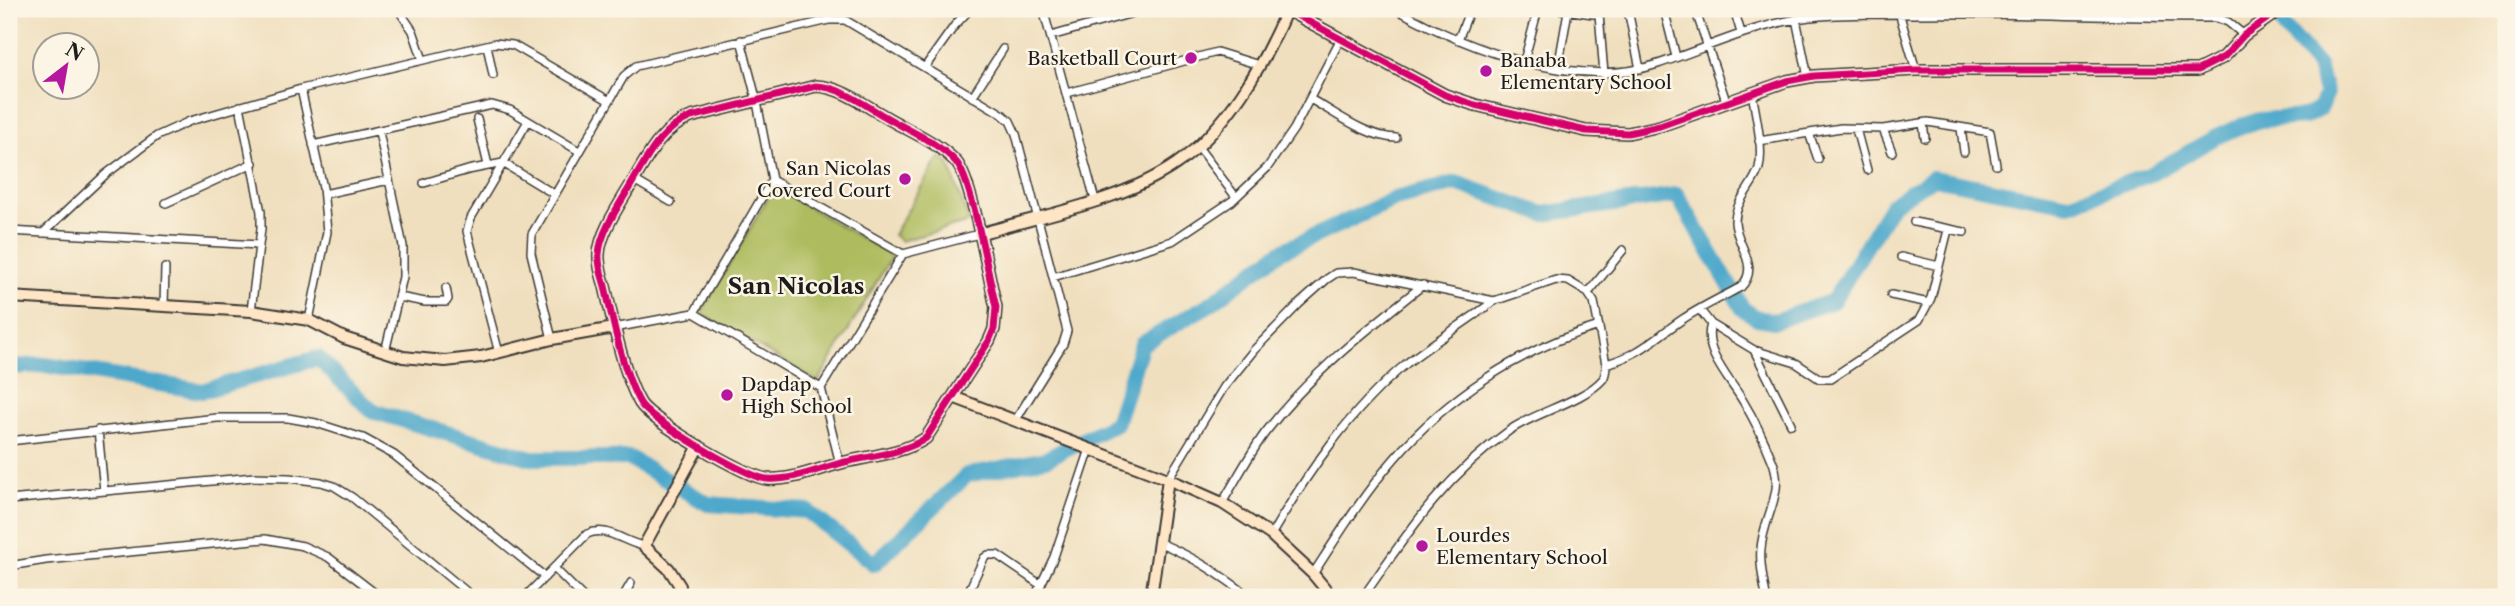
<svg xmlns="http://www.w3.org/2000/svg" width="2515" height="606" viewBox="0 0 2515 606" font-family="'Libre Caslon Text',serif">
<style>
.green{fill:#aebc5e;stroke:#656c3d;stroke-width:2}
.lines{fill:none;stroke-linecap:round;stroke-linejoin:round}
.river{stroke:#4da8cb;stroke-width:16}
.street-casing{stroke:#3c3934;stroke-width:10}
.secondary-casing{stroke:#3c3934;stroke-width:14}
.street{stroke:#fff;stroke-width:7}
.secondary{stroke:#fde5c5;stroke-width:10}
.cycleway-casing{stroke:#fcf5e5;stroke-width:11}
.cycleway{stroke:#d6006c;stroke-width:7}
.poi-dot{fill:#b5179e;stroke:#fcf5e5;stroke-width:2.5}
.labels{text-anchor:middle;stroke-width:5;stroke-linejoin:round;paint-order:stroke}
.poi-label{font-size:19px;fill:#1c1c1c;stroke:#fcf5e5;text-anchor:start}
.quarter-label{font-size:23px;font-weight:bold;fill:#1c1c1c;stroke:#fcf5e5}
</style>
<rect width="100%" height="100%" fill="#fcf5e5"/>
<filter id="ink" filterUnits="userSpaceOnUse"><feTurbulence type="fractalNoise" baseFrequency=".0143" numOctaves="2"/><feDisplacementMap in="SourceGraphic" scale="14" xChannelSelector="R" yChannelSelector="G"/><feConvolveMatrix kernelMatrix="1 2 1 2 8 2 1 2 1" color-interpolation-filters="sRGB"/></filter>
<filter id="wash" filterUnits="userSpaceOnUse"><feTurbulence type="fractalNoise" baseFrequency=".00686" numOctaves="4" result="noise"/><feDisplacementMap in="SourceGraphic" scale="28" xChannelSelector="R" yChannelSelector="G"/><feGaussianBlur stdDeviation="1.57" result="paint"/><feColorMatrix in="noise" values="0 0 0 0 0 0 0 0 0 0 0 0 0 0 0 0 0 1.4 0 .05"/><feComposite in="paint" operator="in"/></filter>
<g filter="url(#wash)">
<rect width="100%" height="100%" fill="#f0dfbe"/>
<path class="green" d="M939 157 949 164 969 222 901 241 893 235Z
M774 187 892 256 818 382 701 313Z"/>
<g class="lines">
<path class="river" d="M9 367 45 365 202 391 318 358 372 411 531 458H629L708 504 807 511 874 564 967 475 1046 459 1116 423 1142 344 1210 304 1280 252 1395 199 1456 183 1543 214 1677 195 1743 309 1757 318 1775 321 1833 301 1892 204 1933 178 2069 204 2151 174 2216 137 2241 126 2260 120 2305 117 2319 109 2326 95 2318 66 2284 27"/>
</g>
</g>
<g filter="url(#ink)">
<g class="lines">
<g class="street-casing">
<path id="street" d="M398 9 413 31 423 60
M1043 9 1095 200
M1269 9 1284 17
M1396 9C1467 49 1577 91 1658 64 1712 46 1762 21 1820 16 1848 14 1877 14 1905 14 2009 12 2113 18 2217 18L2228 22 2244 35
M1558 9 1593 14 1632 9
M1664 9 1676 57
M1695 9 1726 101
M1734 9 1741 33
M1898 9 1916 70
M1628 10 1640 69
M1599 14 1604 74
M1796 19 1808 77
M1051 36 1147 9
M741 40 757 102 772 180 694 313 821 388 903 254 772 180
M1458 40 1470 9
M487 45 493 75
M1524 61 1538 9
M925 67 955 25 970 9
M1558 68 1568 11
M301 89 323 188 327 232 309 320
M1067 93 1217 52 1259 65
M972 97 1003 49
M1310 99C1336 113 1366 137 1396 138
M240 106 261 212V229L251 311
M477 119 488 165
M1923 123 1925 138
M1961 128 1964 152
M1856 129 1867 170
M1883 129 1892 152
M379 132 403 246V277L385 352
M1809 133 1818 159
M1759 141 1841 128 1883 129 1928 122 1990 132 1996 165
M313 145 492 105 510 110 579 151
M1198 147 1236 197
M634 180 671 202
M424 183 468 170 503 163 554 194
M324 194 389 180
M166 203 253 163
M1914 222 1964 232
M9 231 259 245
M43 233 106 174 157 136 190 121 301 89 495 43 513 45 608 100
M903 254 979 234
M1901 257 1939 266
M1053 277 1172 241 1232 201 1267 168 1294 129 1340 40
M1588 293 1623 250
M1891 295 1929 303
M399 297 425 302H446L448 299 446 288
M164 305 165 268
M1700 310 1711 324 1754 350 1796 363 1820 379H1830L1919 320 1931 298 1948 230
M1711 324C1702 351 1730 379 1743 401 1754 419 1764 440 1772 460 1786 492 1763 517 1761 549 1759 564 1764 582 1766 597
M614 328 694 313
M552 339 531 253 532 234 624 76 636 66 829 20H845L1002 114 1010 121 1016 134 1067 331 1063 344 1015 421
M1754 350 1791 424
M499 353 467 231 471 218 528 121
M821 388 840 464
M98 430 104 491
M9 441 217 418H288L316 423 363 438 394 455 545 577
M1168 479 1224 387 1254 350 1299 304 1327 279 1336 273 1354 272 1494 301 1556 280 1568 281 1588 293 1594 302 1606 364
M9 500 254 477 289 478 321 482 334 486 353 498 473 597
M1222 503C1236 480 1249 455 1265 433 1310 374 1365 331 1423 285
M1271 535C1308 472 1350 410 1407 363 1435 341 1466 322 1494 301
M1160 543C1194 557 1221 575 1250 597
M9 566 46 560 265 539 303 546 328 557 380 597
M554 568 583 597
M1313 574C1339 534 1363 495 1394 459 1447 397 1520 349 1599 326
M525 597 587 534C608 525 624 543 644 546
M623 597 631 583
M966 597 984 558 988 555H997L1041 585
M1035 597 1054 557 1090 449
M1363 597C1409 531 1443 478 1510 430 1536 412 1584 401 1603 379 1606 374 1606 369 1606 364 1642 354 1653 339 1683 319 1701 307 1722 297 1741 287 1761 266 1736 245 1735 222 1735 200 1753 187 1759 168 1764 147 1755 113 1752 92"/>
</g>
<g class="secondary-casing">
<path id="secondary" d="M1287 10 1445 95 1475 105 1586 131 1628 133 1660 126 1787 81 1814 76 1916 70H2198L2224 57 2244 35 2281 9
M816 86C841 87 863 104 884 116 907 130 938 142 956 162 972 179 989 279 996 307L994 329 989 341 926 438C904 453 871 456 845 462 821 468 792 481 767 479 746 477 651 421 640 403 624 376 612 318 605 286 602 276 598 265 599 254 600 231 624 198 635 178 650 152 663 128 691 117Z
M979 234C1042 215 1121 202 1176 164 1226 130 1264 64 1287 9
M9 297 251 311 309 320 344 338 403 357 445 361 481 357 552 339 614 328
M953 397 1168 479 1222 503 1271 535 1313 574 1332 597
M676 597 680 586 669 569 644 546 699 446
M1151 597 1168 479"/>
</g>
<use href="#street" class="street"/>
<use href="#secondary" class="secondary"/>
<g class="cycleway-casing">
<path id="cycleway" d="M1287 10 1445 95 1475 105 1586 131 1628 133 1660 126 1787 81 1814 76 1916 70H2198L2224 57 2244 35 2281 9
M816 86C841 87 863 104 884 116 907 130 938 142 956 162 972 179 989 279 996 307L994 329 989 341 926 438C904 453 871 456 845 462 821 468 792 481 767 479 746 477 651 421 640 403 624 376 612 318 605 286 602 276 598 265 599 254 600 231 624 198 635 178 650 152 663 128 691 117Z"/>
</g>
<use href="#cycleway" class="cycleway"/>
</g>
</g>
<g class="poi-dot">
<circle cx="1191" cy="58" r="7"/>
<circle cx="1486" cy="71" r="7"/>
<circle cx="905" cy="179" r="7"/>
<circle cx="727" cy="395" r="7"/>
<circle cx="1422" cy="546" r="7"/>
</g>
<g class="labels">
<g class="poi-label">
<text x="1177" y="65" text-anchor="end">Basketball Court</text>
<text x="1500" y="67">Banaba<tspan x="1500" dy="22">Elementary School</tspan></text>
<text x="891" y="175" text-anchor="end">San Nicolas<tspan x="891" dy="22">Covered Court</tspan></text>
<text x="741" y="391">Dapdap<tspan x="741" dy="22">High School</tspan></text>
<text x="1436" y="542">Lourdes<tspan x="1436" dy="22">Elementary School</tspan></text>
</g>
<g class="quarter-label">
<text x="796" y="294">San Nicolas</text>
</g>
</g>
<rect width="2515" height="606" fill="none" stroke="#fcf5e5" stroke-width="35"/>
<g transform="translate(66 66) rotate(31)"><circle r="33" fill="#fcf5e5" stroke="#a29e95" stroke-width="2"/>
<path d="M0-5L12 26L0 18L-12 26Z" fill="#b5179e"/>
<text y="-10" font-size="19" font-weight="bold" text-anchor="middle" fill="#1c1c1c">N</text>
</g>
</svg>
